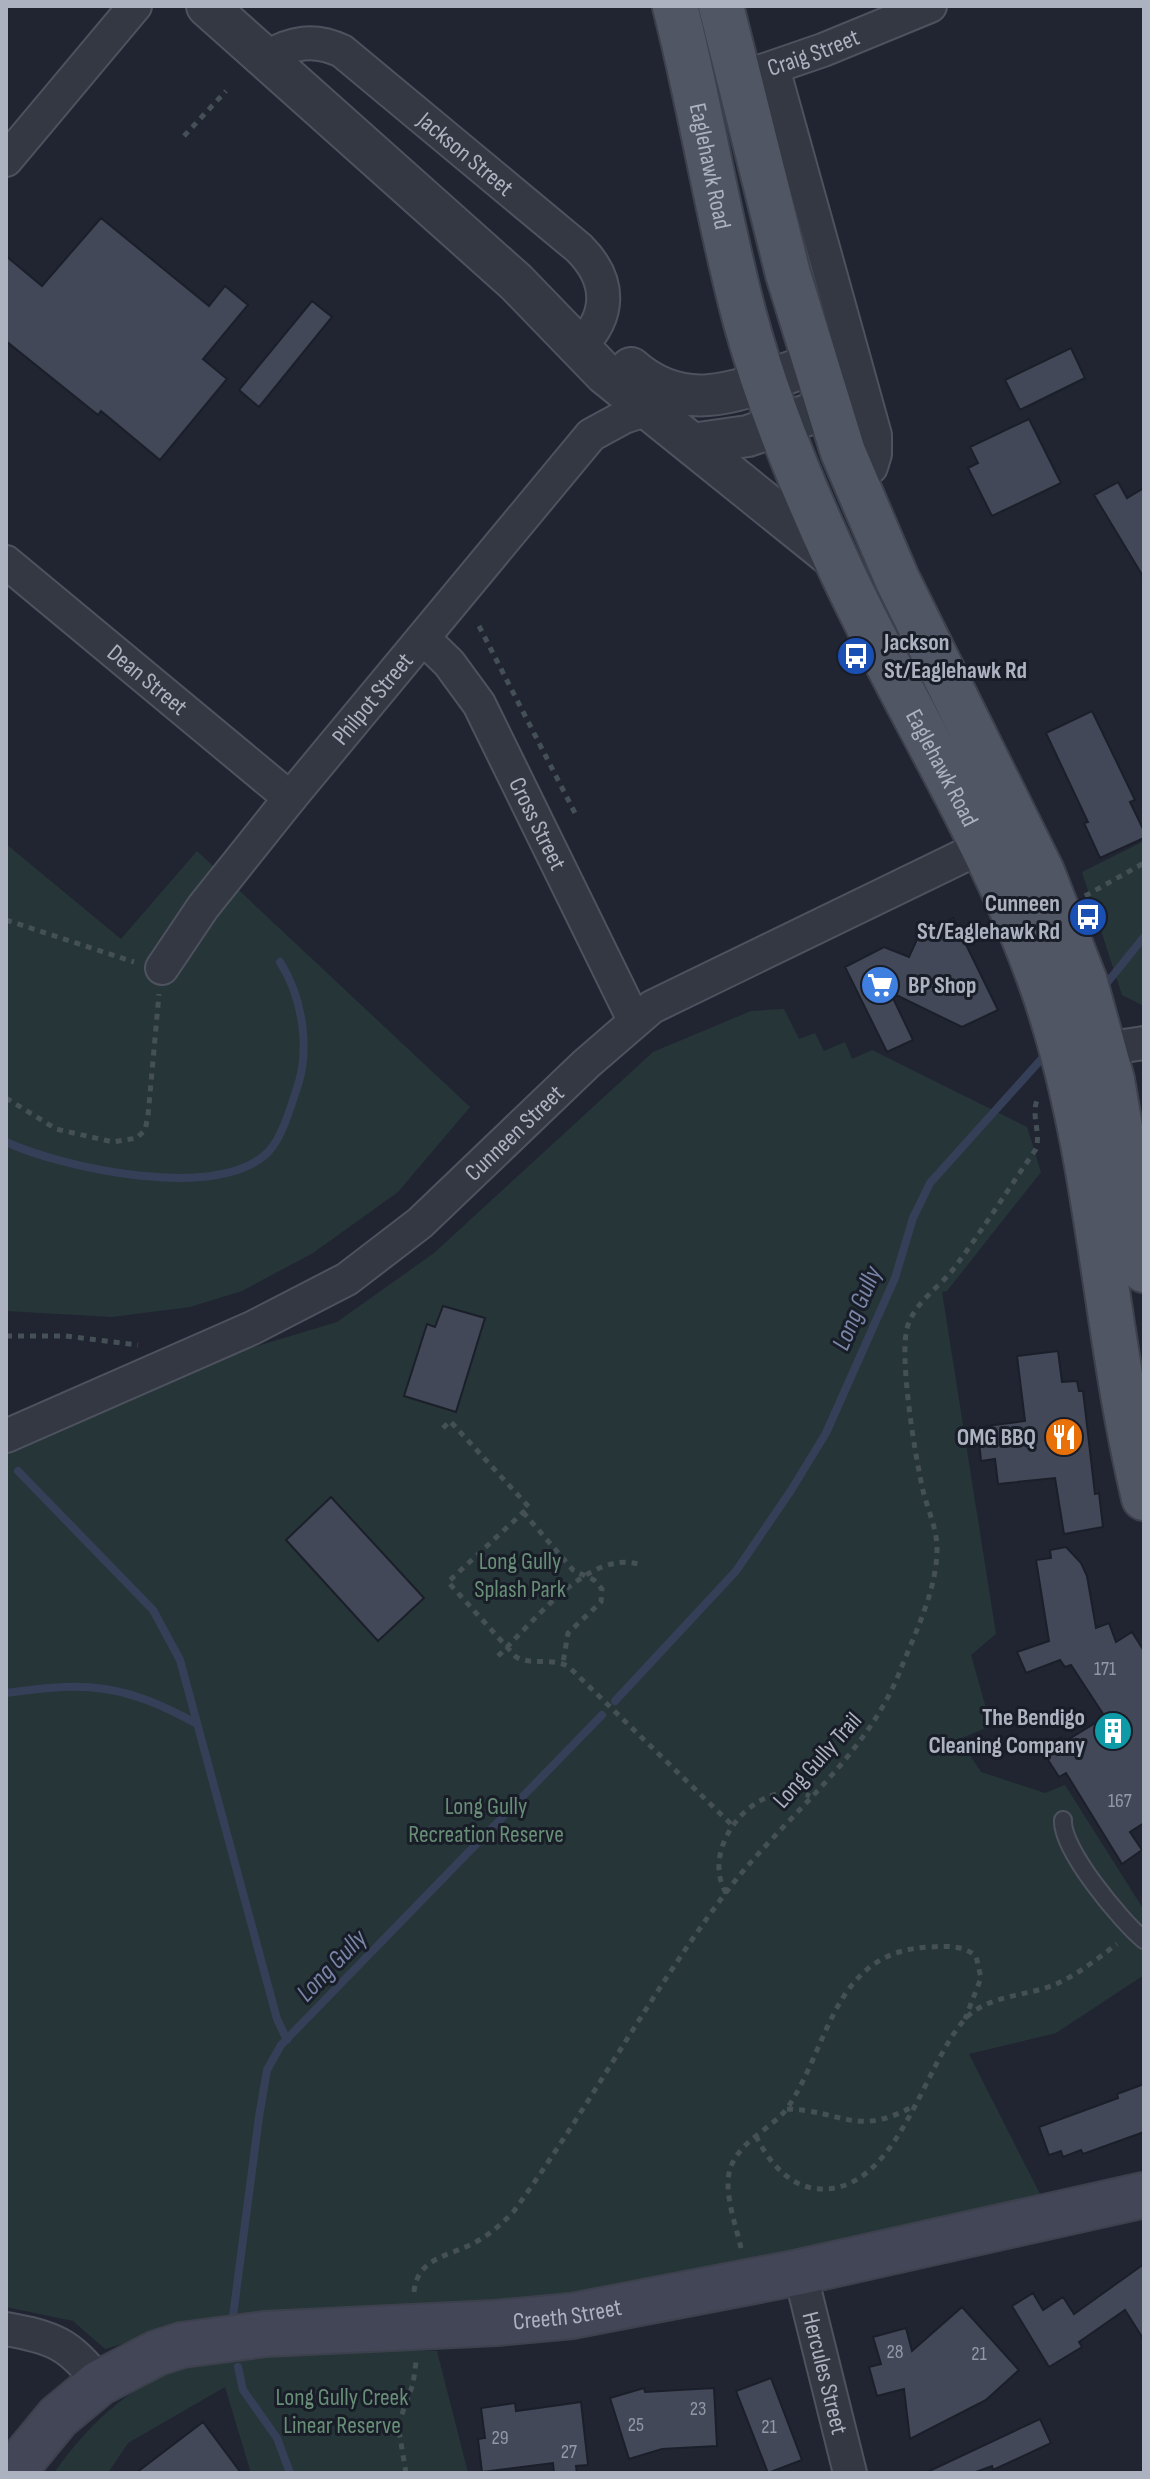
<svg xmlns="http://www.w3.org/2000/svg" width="1150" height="2479" viewBox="0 0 1150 2479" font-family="'Sofia Sans Condensed',sans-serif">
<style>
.green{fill:#263538}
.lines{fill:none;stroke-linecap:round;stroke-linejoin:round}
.stream{stroke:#363f58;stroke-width:8}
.building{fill:#424857;stroke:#1b1f2a;stroke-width:2}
.service-casing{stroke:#4e525f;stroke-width:20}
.minor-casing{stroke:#4e525f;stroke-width:36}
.tertiary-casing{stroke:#4e525f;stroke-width:44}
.secondary-casing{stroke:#3d414d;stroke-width:48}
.primary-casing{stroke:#3d414d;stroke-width:48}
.path{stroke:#445055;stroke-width:5;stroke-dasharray:6 6;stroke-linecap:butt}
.service{stroke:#343843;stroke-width:16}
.minor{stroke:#343843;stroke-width:32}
.tertiary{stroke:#343843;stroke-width:40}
.secondary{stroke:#424656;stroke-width:44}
.primary{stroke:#515664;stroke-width:44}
.labels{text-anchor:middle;stroke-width:6;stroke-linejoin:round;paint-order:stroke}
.number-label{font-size:20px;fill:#9298a6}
.street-label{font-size:24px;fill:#adb2c1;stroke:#191d28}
.poi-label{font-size:24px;font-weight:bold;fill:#adb2c1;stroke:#191d28;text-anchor:end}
.park-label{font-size:24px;fill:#688e77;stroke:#191d28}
.water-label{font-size:26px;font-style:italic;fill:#7885a7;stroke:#191d28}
</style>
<rect width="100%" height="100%" fill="#212532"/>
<path class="green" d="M1144 841V1006L1122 995 1082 872Z
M6 844 121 939 197 851 470 1107 398 1192 313 1253 242 1291 190 1307 112 1317 6 1311Z
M784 1009 799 1039 815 1033 824 1051 845 1042 852 1059 872 1050 1027 1127 1041 1172 947 1291 942 1292 996 1634 971 1655 991 1726 959 1739 981 1772 1045 1793 1065 1785 1144 1910V1975L1056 2033 969 2054 1041 2196 646 2289 159 2333 105 2349 73 2321 6 2307V1452L237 1352 337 1322 434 1253 653 1052 751 1011Z
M394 2350 437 2351 468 2473H251L225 2387 128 2443 108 2473H54C93 2418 138 2378 203 2359Z"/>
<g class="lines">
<path class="stream" d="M1102 989 1144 937
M6 1142C62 1168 221 1203 269 1151 282 1137 290 1109 296 1091 311 1051 303 998 280 962
M18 1471 153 1610 180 1660 277 2019 287 2040
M6 1693C88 1681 124 1684 197 1724
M615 1701 736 1571 790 1492 826 1433 895 1278 913 1218 930 1183 1046 1054
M233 2316 259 2117 267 2070 281 2045 602 1715
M238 2367 243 2390 277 2438 290 2473"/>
</g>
<path class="building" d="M101 218 209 306 225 286 248 305 203 359 227 379 160 460 101 411 98 415 6 341V256L42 286Z
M312 301 332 317 259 407 239 390Z
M1071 348 1085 378 1020 410 1005 380Z
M1029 419 1061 483 992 516 968 468 978 463 970 447Z
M1118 482 1127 498 1144 488V578L1094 495Z
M1092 711 1135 800 1130 802 1144 831V838L1100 858 1084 823 1088 822 1046 733Z
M953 918 998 1010 962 1027 890 992 913 1040 887 1052 845 967 884 947 909 957 919 935Z
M443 1306 485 1318 456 1412 404 1396 427 1324 435 1327Z
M1058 1351 1062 1382 1077 1381 1079 1391H1083L1095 1494 1099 1493 1103 1527 1064 1534 1055 1478 998 1484 995 1459 981 1461 978 1431 987 1430 986 1426 1025 1421 1017 1356Z
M331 1497 424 1598 378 1641 286 1540Z
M1066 1547 1081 1563 1087 1576 1096 1628 1109 1623 1116 1642 1132 1632 1144 1651V1823L1130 1832 1142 1850 1122 1864 1066 1773 1059 1777 1041 1749 1061 1737 1064 1742 1105 1717 1071 1665 1065 1667 1060 1660 1026 1673 1017 1652 1049 1641 1036 1560 1051 1558 1050 1550Z
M1144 2084V2132L1083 2154 1081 2150 1063 2157 1061 2151 1049 2155 1039 2127 1118 2098 1117 2094Z
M1144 2264V2340L1125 2310 1079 2342 1082 2347 1049 2367 1012 2306 1033 2293 1043 2310 1063 2297 1074 2314Z
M962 2307 1019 2370 986 2400 910 2439 904 2389 877 2396 869 2367 881 2364 873 2337 906 2328 912 2351Z
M771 2378 802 2460 768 2473 736 2391Z
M644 2388 645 2392 714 2388 717 2446 662 2449 629 2459 610 2398Z
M581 2402 588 2465 576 2466 577 2473H554L553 2463 482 2472 478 2439 485 2438 481 2408 515 2403 516 2411Z
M1040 2419 1051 2443 993 2470 992 2466 973 2473H925Z
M203 2422 241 2473H136Z"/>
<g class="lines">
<g class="service-casing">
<path id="service" d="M1063 1820C1061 1849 1121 1921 1144 1940"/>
</g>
<g class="minor-casing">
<g id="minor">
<path id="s1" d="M265 58C292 42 314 38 342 51L579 248C612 281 611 317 578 348"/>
<path d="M773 68 875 435V454L871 467 853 476"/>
<path id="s2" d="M753 74 823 50 930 6"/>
<path d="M6 160 135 6"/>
<path id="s3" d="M6 562 290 798"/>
<path id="s4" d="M423 638 449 663 479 704 634 1020"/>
<path id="s5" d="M162 968 203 907 290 798 591 435 624 417 648 409"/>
<path d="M1104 1049 1144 1043"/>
<path id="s6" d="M6 1436 252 1328 347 1279 420 1223 586 1064 652 1007 1000 838"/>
<path id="s7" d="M800 2272 850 2473"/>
<path d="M6 2329C52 2337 71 2344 99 2383"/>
</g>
</g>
<g class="tertiary-casing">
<path id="tertiary" d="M207 6 516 282 605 374 692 444 748 436 827 408
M631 368C690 420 749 386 813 364
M692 444 836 560"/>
</g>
<g class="secondary-casing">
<g id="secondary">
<path id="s8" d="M12 2473 58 2417 99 2383 157 2353 182 2345 265 2334 496 2323 572 2316 800 2272 1144 2195"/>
</g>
</g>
<g class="primary-casing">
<g id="primary">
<path id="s9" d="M675 6C701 108 717 213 744 315 766 398 800 481 836 559 902 705 993 841 1045 994 1100 1158 1104 1331 1144 1498"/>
<path d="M721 6 788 274 843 452 897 579 1042 872 1085 982 1112 1080 1144 1270"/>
</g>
</g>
<path class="path" d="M184 136 226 91
M479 626 577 817
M1085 896 1144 863
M6 920 134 962
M6 1098 56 1129 113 1142 137 1138 145 1130 148 1116 159 994
M6 1336H66L138 1345
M443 1428 450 1421 529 1507 448 1582 516 1657C533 1666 553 1657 569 1667L732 1825
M523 1512 573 1570 594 1580 602 1589 601 1602 568 1633 563 1663
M498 1656C533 1623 590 1547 641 1565
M726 1893C698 1845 759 1775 810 1796
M787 2109C844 2111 855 2137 912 2107
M756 2136C767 2159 786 2183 812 2188 896 2202 923 2063 966 2018 988 1995 1029 1996 1056 1984 1079 1974 1098 1958 1117 1944
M741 2248C736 2225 721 2187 732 2164 743 2139 773 2128 788 2107 830 2045 833 1951 930 1947 947 1946 962 1945 976 1956L981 1978 965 2019
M414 2292C417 2258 449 2256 474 2243 489 2235 502 2224 514 2211 588 2109 648 1997 724 1895 781 1819 865 1760 900 1671 915 1633 938 1588 937 1546 936 1525 926 1506 922 1486 915 1454 898 1353 908 1325 916 1301 940 1287 955 1267 983 1229 1009 1188 1036 1149 1041 1132 1031 1117 1037 1100
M406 2473 398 2425 413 2384 416 2362"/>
<use href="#service" class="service"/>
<use href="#minor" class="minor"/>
<use href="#tertiary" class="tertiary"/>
<use href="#secondary" class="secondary"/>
<use href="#primary" class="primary"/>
</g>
<defs>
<g id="bus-disc" transform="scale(2)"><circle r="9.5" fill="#1a4fb4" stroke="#191d28"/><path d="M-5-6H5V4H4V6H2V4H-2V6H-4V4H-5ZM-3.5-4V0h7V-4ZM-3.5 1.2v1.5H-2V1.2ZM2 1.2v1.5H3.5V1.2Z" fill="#fff"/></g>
<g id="supermarket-disc" transform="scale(2)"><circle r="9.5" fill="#3f7fe0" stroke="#191d28"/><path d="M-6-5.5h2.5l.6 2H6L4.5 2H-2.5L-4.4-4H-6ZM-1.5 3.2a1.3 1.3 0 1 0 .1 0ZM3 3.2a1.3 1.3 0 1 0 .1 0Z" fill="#fff"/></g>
<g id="restaurant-disc" transform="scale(2)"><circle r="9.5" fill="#e8710a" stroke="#191d28"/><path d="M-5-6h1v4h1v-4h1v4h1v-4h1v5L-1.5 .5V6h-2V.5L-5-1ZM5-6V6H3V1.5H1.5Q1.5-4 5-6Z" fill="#fff"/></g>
<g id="building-disc" transform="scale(2)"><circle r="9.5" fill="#0f9aa8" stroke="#191d28"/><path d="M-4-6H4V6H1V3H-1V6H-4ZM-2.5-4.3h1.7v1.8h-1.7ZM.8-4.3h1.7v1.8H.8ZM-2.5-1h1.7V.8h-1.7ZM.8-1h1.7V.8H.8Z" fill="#fff"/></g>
</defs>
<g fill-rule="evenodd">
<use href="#bus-disc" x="856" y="656"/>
<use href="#bus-disc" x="1088" y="917"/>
<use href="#supermarket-disc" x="880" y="985"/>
<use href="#restaurant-disc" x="1064" y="1437"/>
<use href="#building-disc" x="1113" y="1731"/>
</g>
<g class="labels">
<g class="number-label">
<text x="1105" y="1675">171</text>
<text x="1120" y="1807">167</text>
<text x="895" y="2358">28</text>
<text x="979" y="2360">21</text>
<text x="698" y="2415">23</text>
<text x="636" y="2431">25</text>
<text x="769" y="2433">21</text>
<text x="500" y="2444">29</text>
<text x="569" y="2458">27</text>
</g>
<g class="street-label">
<text dy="8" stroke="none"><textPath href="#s2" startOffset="64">Craig Street</textPath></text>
<text dy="8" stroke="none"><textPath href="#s1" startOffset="242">Jackson Street</textPath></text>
<text dy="8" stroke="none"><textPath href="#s9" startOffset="164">Eaglehawk Road</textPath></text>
<text dy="8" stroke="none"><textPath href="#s3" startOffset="184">Dean Street</textPath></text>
<text dy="8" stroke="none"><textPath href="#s5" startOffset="342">Philpot Street</textPath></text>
<text dy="8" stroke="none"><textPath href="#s9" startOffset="812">Eaglehawk Road</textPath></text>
<text dy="8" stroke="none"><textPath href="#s4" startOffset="220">Cross Street</textPath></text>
<text dy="8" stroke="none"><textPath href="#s6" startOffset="598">Cunneen Street</textPath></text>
<text transform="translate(817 1760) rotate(-48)" y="8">Long Gully Trail</text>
<text dy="8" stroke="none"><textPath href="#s8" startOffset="604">Creeth Street</textPath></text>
<text dy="8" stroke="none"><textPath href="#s7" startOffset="104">Hercules Street</textPath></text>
</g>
<g class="poi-label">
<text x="884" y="650" text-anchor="start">Jackson<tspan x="884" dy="28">St/Eaglehawk Rd</tspan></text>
<text x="1060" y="911">Cunneen<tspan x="1060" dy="28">St/Eaglehawk Rd</tspan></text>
<text x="908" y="993" text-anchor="start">BP Shop</text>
<text x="1036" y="1445">OMG BBQ</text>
<text x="1085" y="1725">The Bendigo<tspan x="1085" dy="28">Cleaning Company</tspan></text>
</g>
<g class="park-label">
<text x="520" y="1569">Long Gully<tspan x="520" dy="28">Splash Park</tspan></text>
<text x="486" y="1814">Long Gully<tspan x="486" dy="28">Recreation Reserve</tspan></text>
<text x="342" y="2405">Long Gully Creek<tspan x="342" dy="28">Linear Reserve</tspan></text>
</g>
<g class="water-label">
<text transform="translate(856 1308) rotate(-67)" y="9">Long Gully</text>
<text transform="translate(331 1965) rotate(-46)" y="9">Long Gully</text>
</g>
</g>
<rect width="1150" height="2479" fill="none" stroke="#adb2c1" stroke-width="16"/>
</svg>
